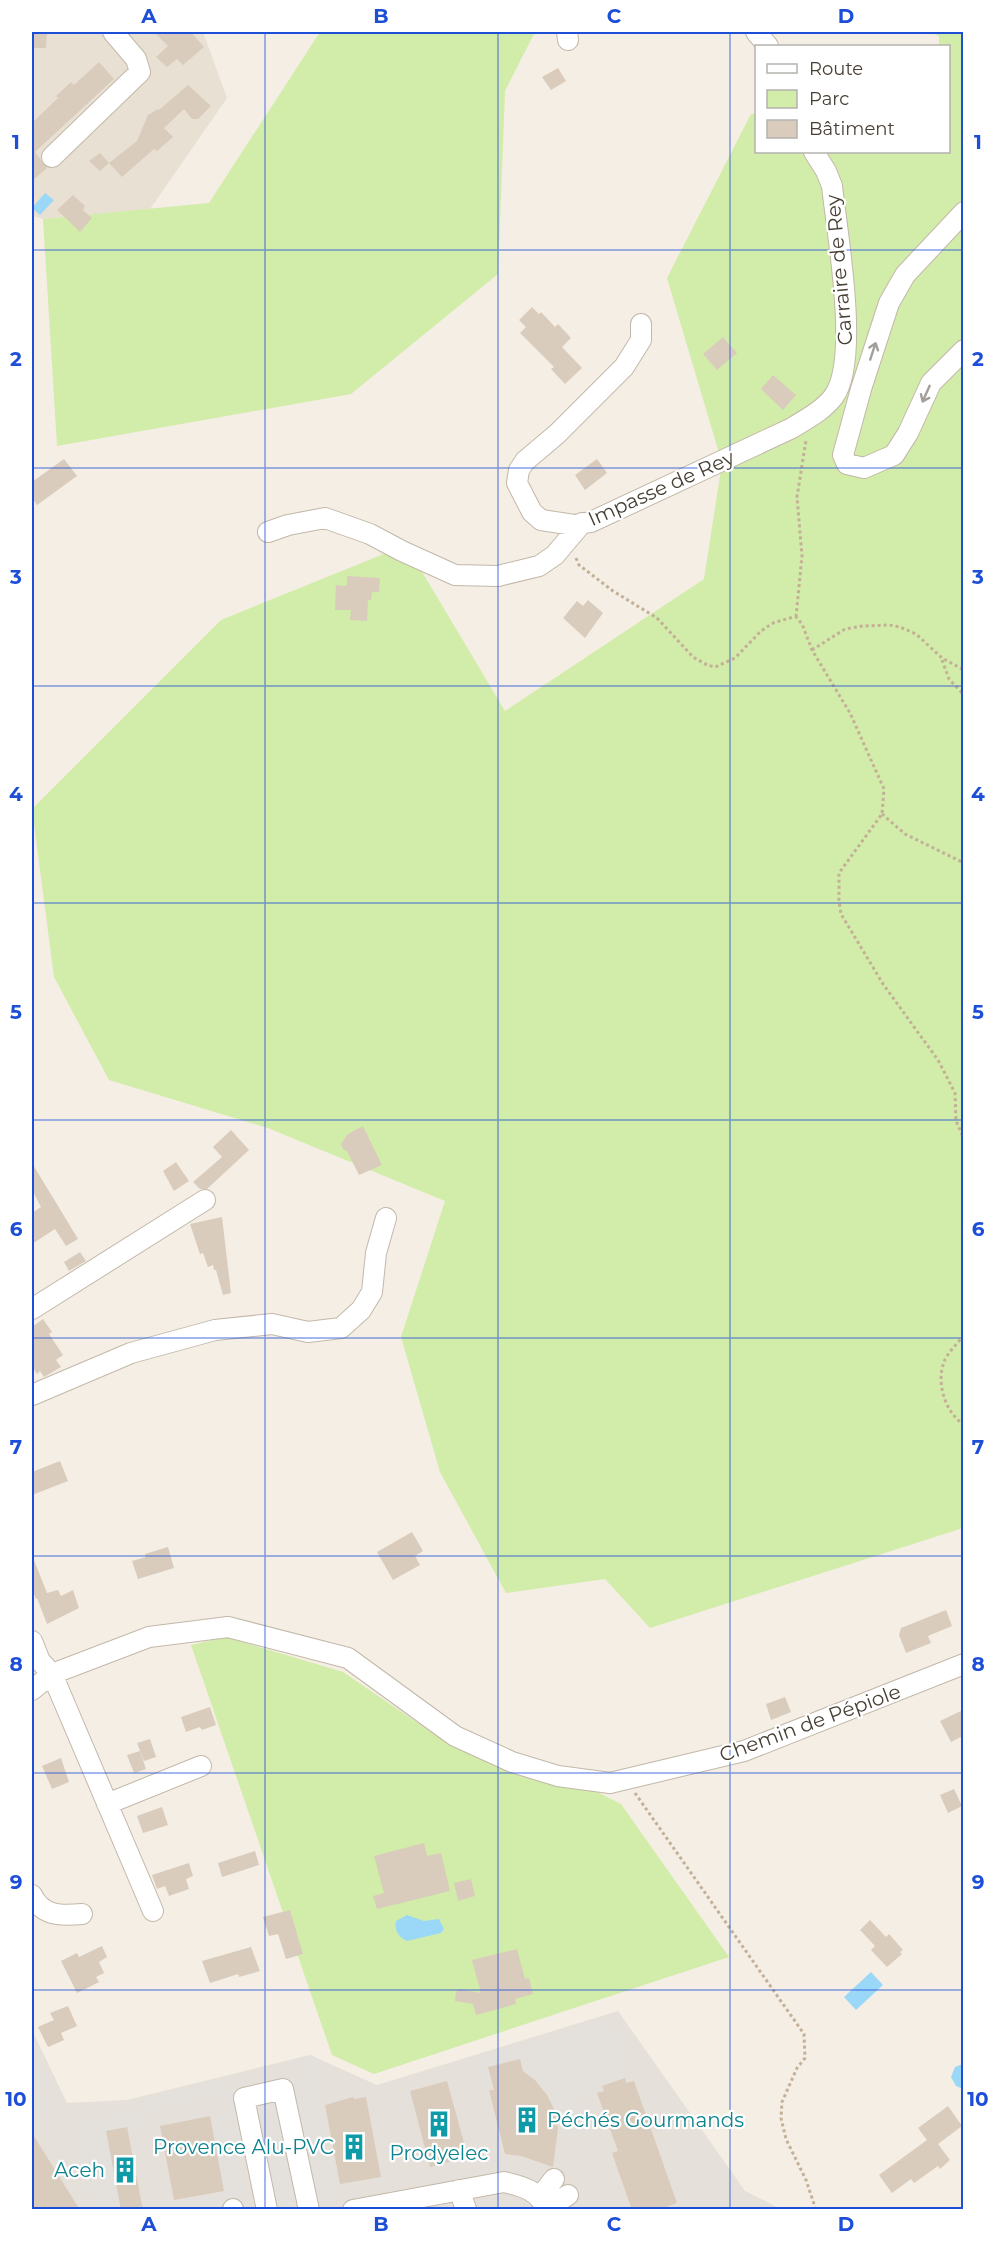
<svg xmlns="http://www.w3.org/2000/svg" width="995" height="2241" viewBox="0 0 995 2241" font-family="Montserrat,sans-serif">
<style>
.residential{fill:#e8e0d2}
.industrial{fill:#e6e0da}
.green{fill:#d2eca9}
.parking{fill:#e4e1dd}
.water{fill:#9bd7f7}
.building{fill:#daccbc}
.lines{fill:none;stroke-linecap:round;stroke-linejoin:round}
.minor-casing{stroke:#c3b8a9;stroke-width:22}
.path{stroke:#c3b096;stroke-width:3;stroke-dasharray:3 3;stroke-linecap:butt}
.minor{stroke:#fff;stroke-width:20}
.oneway{stroke:#a39e9a}
.grid{fill:none;stroke:#1d4ed8;stroke-width:1.5;stroke-opacity:0.55}
.labels{text-anchor:middle;stroke-width:4.5;stroke-linejoin:round;paint-order:stroke}
.street-label{font-size:20px;fill:#473e34;stroke:#fff}
.culture-label{font-size:20px;fill:#0d838f;stroke:#fff;text-anchor:end}
.neatline{fill:none;stroke:#1d4ed8;stroke-width:2}
.grid-label{font-size:20px;text-anchor:middle;font-weight:bold;fill:#1d4ed8}
</style>
<rect width="100%" height="100%" fill="#f4eee4"/>
<path class="residential" d="M32 32H203L227 98 150 209 43 219 32 216Z"/>
<path class="industrial" d="M618 2011 745 2191 781 2209H32V2030L67 2103 127 2100 310 2055 377 2085Z"/>
<path class="green" d="M320 32H535L505 91 498 274 351 394 57 446 43 219 209 203Z
M930 32H963V1528L650 1628 605 1579 506 1593 440 1472 401 1337 445 1201 268 1128 109 1080 54 977 32 809 221 620 406 545 505 711 704 579 722 463 667 278 751 114H756V152H948V46H939V36Z
M226 1637 343 1672 447 1743 514 1774 595 1791 621 1804 729 1957 374 2074 332 2055 191 1645Z"/>
<path class="parking" d="M611 2018 632 2076 579 2100 583 2133 557 2138 547 2095 535 2080 523 2071 520 2059 488 2067 492 2085 478 2088 472 2060 565 2034Z
M32 2044 51 2084 32 2098V2083L35 2081 32 2074Z
M310 2055 327 2063 325 2067 313 2070 339 2198 267 2209 255 2152 237 2151 225 2093 143 2112V2100L223 2082 225 2092 299 2078V2058Z
M44 2095 53 2112 41 2121 34 2109 32 2110V2103Z
M136 2111 137 2126 106 2131 121 2209H95L92 2193 85 2194 75 2132 87 2127 86 2119Z
M225 2113 247 2208 164 2209 161 2201 223 2191 210 2116Z"/>
<path class="water" d="M45 193 54 200 40 215 32 208Z
M407 1915 424 1921 439 1919 444 1929 441 1933 407 1941C399 1937 394 1931 396 1921Z
M871 1972 883 1985 856 2010 844 1997Z
M963 2064H964L963 2089 956 2086 951 2077 955 2067Z"/>
<path class="building" d="M32 32 47 33 46 48H32Z
M154 32H191L204 47 183 65 177 59 167 67 156 57 168 46Z
M99 62 114 79 35 152 47 168 32 181V123L58 98 56 96 71 82 74 85Z
M558 68 566 81 551 90 542 77Z
M188 85 211 106 198 119H192L184 109 164 128 173 137 157 151 154 149 122 177 109 163 137 141 148 115 158 109 159 110Z
M100 153 109 163 100 171 89 161Z
M73 195 85 206 83 210 92 218 80 232 57 210Z
M532 307 539 314 541 312 555 327 558 324 571 338 562 347 582 368 565 384 551 369 554 367 520 333 526 327 519 320Z
M723 337 737 353 717 370 703 354Z
M773 375 796 395 783 410 761 389Z
M64 459 77 476 37 505 32 498V482Z
M597 459 607 473 585 490 575 475Z
M347 576 380 578 379 592H372L371 600H368L367 621 350 620 351 610H335L336 585 347 586Z
M588 600 603 613 585 638 563 618 577 601 583 606Z
M363 1126 382 1165 359 1175 347 1151 343 1149 341 1144 348 1134Z
M231 1130 249 1150 207 1189H200L193 1182 222 1157 213 1147Z
M176 1162 189 1181 174 1191 163 1171Z
M32 1163 78 1239 66 1246 55 1229 32 1244V1213L41 1207 32 1190Z
M222 1217 231 1293 223 1295 216 1270H214L213 1265 208 1267 203 1253 200 1254 190 1224Z
M80 1252 86 1261 69 1271 64 1262Z
M43 1319 52 1332 49 1334 63 1355 56 1360 61 1367 44 1377 40 1371 37 1374 32 1366V1327Z
M60 1461 68 1481 32 1495V1472Z
M412 1532 423 1551 415 1556 420 1565 393 1580 377 1552Z
M168 1547 174 1568 138 1579 132 1561 146 1557 145 1554Z
M32 1555 47 1593 58 1590 61 1596 73 1590 79 1608 47 1624 37 1598 36 1599 32 1589Z
M946 1610 952 1626 928 1636 931 1643 906 1653 899 1635 901 1628Z
M785 1697 791 1712 771 1720 766 1704Z
M210 1707 216 1725 202 1730 200 1727 186 1732 181 1717Z
M963 1710V1736L951 1742 940 1721Z
M150 1739 156 1757 144 1761 137 1743Z
M140 1751 146 1769 134 1773 127 1755Z
M61 1758 69 1782 52 1789 42 1766Z
M954 1789 962 1806 948 1813 940 1795Z
M162 1807 168 1825 143 1833 137 1816Z
M424 1843 427 1856 441 1853 450 1891 377 1909 373 1896 384 1893 374 1856Z
M255 1851 259 1865 222 1877 218 1863Z
M189 1863 193 1876 186 1879 189 1889 169 1896 165 1886 157 1889 152 1875Z
M471 1879 475 1896 458 1901 454 1883Z
M290 1910 303 1954 286 1959 278 1934 269 1936 263 1917Z
M870 1920 886 1937 889 1934 903 1950 900 1952 902 1954 887 1967 871 1950 875 1946 860 1930Z
M102 1946 107 1957 99 1962 104 1973 96 1977 99 1982 77 1993 61 1961 77 1953 79 1957Z
M251 1947 260 1971 239 1977 238 1974 210 1983 202 1961Z
M517 1949 525 1979 529 1978 533 1994 515 1999 516 2004 476 2015 473 2004 455 2001 456 1992 460 1989 481 1993 472 1960Z
M68 2006 77 2026 61 2033 64 2040 48 2047 38 2027 54 2020 50 2013Z
M520 2059 523 2071 535 2080 547 2095 556 2113 558 2128 553 2167 521 2156 505 2154 489 2090H494L488 2067Z
M625 2078 626 2083 634 2081 677 2203 659 2210H632L612 2153 618 2151 597 2093 604 2091 602 2086Z
M447 2081 468 2157 430 2167 410 2091Z
M353 2097 354 2099 366 2097 381 2177 340 2184 325 2105Z
M948 2106 962 2126 938 2144 950 2160 940 2169 938 2166 914 2183 911 2179 892 2193 879 2175 927 2140 918 2128Z
M210 2116 224 2191 174 2200 160 2126Z
M127 2127 143 2210H121L106 2131Z
M32 2133 80 2210H32Z"/>
<g class="lines">
<g class="minor-casing">
<path id="minor" d="M567 32 568 40
M756 32 768 46
M52 157 140 72 136 59 113 32
M964 212 905 275 889 303 861 389 843 455 847 464 864 468 894 455 908 433 931 383 964 350
M641 324V340L624 367 557 434 525 461 519 470 517 483 532 512 541 520 574 525 591 522 790 429C805 420 824 410 834 396 860 359 837 233 832 186L826 171 814 152
M268 532 288 525 325 518 370 534 402 551 455 575 498 576 539 566 555 555 582 523
M32 1309 205 1200
M32 1395 131 1353 215 1330 272 1324 308 1332 341 1328 361 1310 372 1292 376 1253 386 1218
M32 1641 40 1661 52 1674 153 1911
M32 1690 52 1674 149 1637 228 1627 348 1658 455 1736 512 1762 558 1776 610 1783 744 1751 964 1664
M107 1804 201 1766
M32 1895C42 1916 60 1916 82 1914
M459 2190 466 2209
M539 2198 554 2179
M233 2209V2210
M547 2209 568 2195
M267 2210 244 2098 283 2089 309 2210
M353 2210 504 2182C522 2186 540 2191 547 2210"/>
</g>
<path class="path" d="M576 558 579 565 613 591 657 618 693 657 707 665 715 667 735 658 761 631 773 623 793 617H796L802 624 812 650 850 713 884 789 882 814 839 873V900L841 914 883 984 938 1060 955 1093 956 1121 964 1139
M796 617 802 556 797 497 806 440
M812 650 845 629 863 626 889 625 900 627 916 634 942 658 964 670
M942 660 949 679 964 695
M882 814 905 834 964 863
M964 1335C958 1343 947 1353 944 1362 936 1383 945 1412 964 1425
M635 1793 804 2034 805 2058 797 2068 782 2102 781 2118 786 2139 806 2180 816 2210"/>
<use href="#minor" class="minor"/>
</g>
<defs><path id="oneway-shaft" d="M-6 0H5M1.5-3L5.5 0L1.5 3" fill="none" stroke-width="1.6" stroke-linecap="round" stroke-linejoin="round" transform="scale(1.5)"/></defs>
<g class="oneway">
<use href="#oneway-shaft" transform="translate(873 351) rotate(-72)"/>
<use href="#oneway-shaft" transform="translate(926 394) rotate(114)"/>
</g>
<path class="grid" d="M265 32V2210M498 32V2210M730 32V2210M32 250H964M32 468H964M32 686H964M32 903H964M32 1120H964M32 1338H964M32 1556H964M32 1773H964M32 1990H964"/>
<defs>
<g id="building-bare" transform="scale(2.07)"><path d="M-4-6H4V6H1V3H-1V6H-4ZM-2.5-4.3h1.7v1.8h-1.7ZM.8-4.3h1.7v1.8H.8ZM-2.5-1h1.7V.8h-1.7ZM.8-1h1.7V.8H.8Z" fill="#0f9aa8" stroke="#fff" stroke-width="2.5" paint-order="stroke"/></g>
</defs>
<g fill-rule="evenodd">
<use href="#building-bare" x="527" y="2120"/>
<use href="#building-bare" x="439" y="2124"/>
<use href="#building-bare" x="354" y="2147"/>
<use href="#building-bare" x="125" y="2170"/>
</g>
<g class="labels">
<g class="street-label">
<text transform="translate(839 270) rotate(-95)" y="7">Carraire de Rey</text>
<text transform="translate(661 488) rotate(-24)" y="7">Impasse de Rey</text>
<text transform="translate(810 1723) rotate(-20)" y="7">Chemin de Pépiole</text>
</g>
<g class="culture-label">
<text x="547" y="2127" text-anchor="start">Péchés Gourmands</text>
<text x="334" y="2154">Provence Alu-PVC</text>
<text x="439" y="2160" text-anchor="middle">Prodyelec</text>
<text x="105" y="2177">Aceh</text>
</g>
</g>
<rect width="995" height="2241" fill="none" stroke="#ffffff" stroke-width="66"/>
<rect x="755" y="45" width="195" height="108" fill="#ffffff" stroke="#b5b2ae" stroke-width="1.5"/>
<rect x="767" y="64" width="30" height="9" fill="#ffffff" stroke="#b5b2ae" stroke-width="1.5"/>
<text x="809" y="75" font-size="18" fill="#473e34">Route</text>
<rect x="767" y="90" width="30" height="18" fill="#d2eca9" stroke="#b5b2ae" stroke-width="1.5"/>
<text x="809" y="105" font-size="18" fill="#473e34">Parc</text>
<rect x="767" y="120" width="30" height="18" fill="#daccbc" stroke="#b5b2ae" stroke-width="1.5"/>
<text x="809" y="135" font-size="18" fill="#473e34">Bâtiment</text>
<rect x="33" y="33" width="929" height="2175" class="neatline"/>
<g class="grid-label">
<text x="149" y="23">A</text>
<text x="381" y="23">B</text>
<text x="614" y="23">C</text>
<text x="846" y="23">D</text>
<text x="16" y="149">1</text>
<text x="978" y="149">1</text>
<text x="16" y="366">2</text>
<text x="978" y="366">2</text>
<text x="16" y="584">3</text>
<text x="978" y="584">3</text>
<text x="16" y="801">4</text>
<text x="978" y="801">4</text>
<text x="16" y="1019">5</text>
<text x="978" y="1019">5</text>
<text x="16" y="1236">6</text>
<text x="978" y="1236">6</text>
<text x="16" y="1454">7</text>
<text x="978" y="1454">7</text>
<text x="16" y="1671">8</text>
<text x="978" y="1671">8</text>
<text x="16" y="1889">9</text>
<text x="978" y="1889">9</text>
<text x="16" y="2106">10</text>
<text x="978" y="2106">10</text>
<text x="149" y="2231">A</text>
<text x="381" y="2231">B</text>
<text x="614" y="2231">C</text>
<text x="846" y="2231">D</text>
</g>
</svg>
